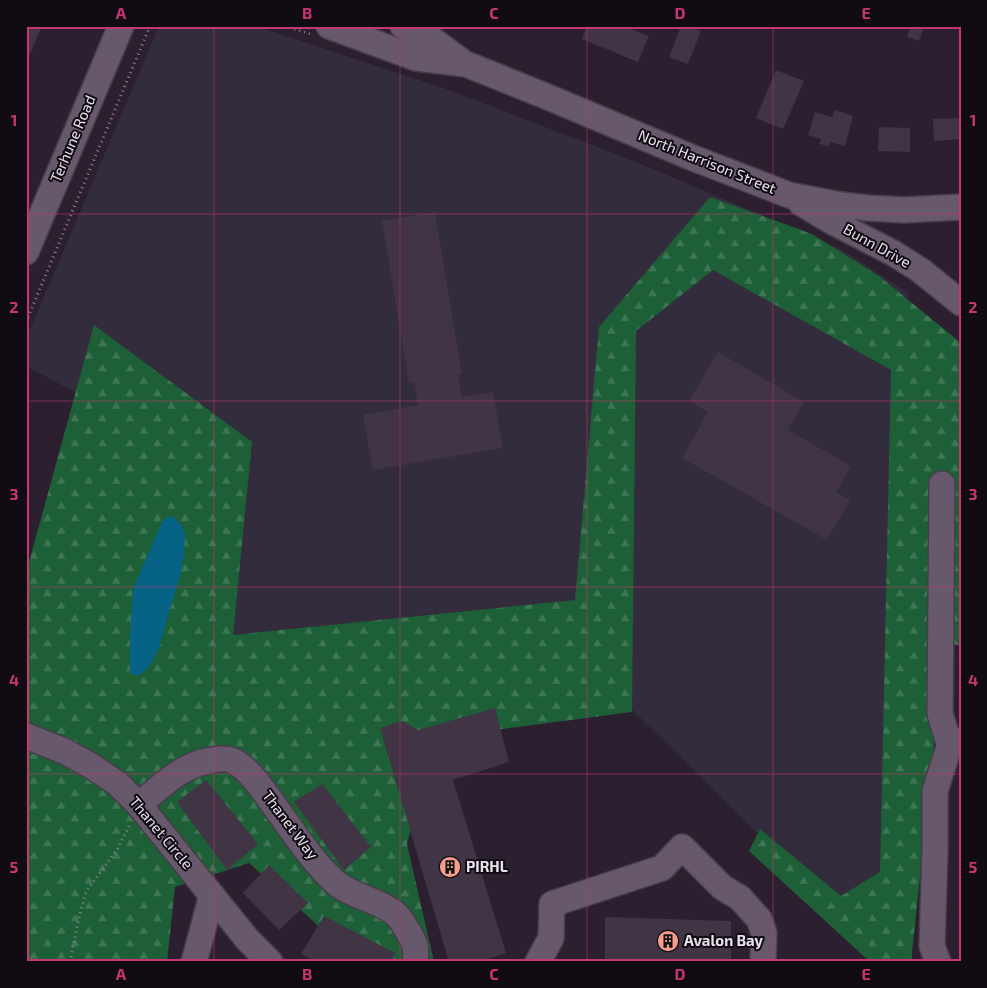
<svg xmlns="http://www.w3.org/2000/svg" width="987" height="988" viewBox="0 0 987 988" font-family="'Exo 2',sans-serif">
<style>
.commercial{fill:#332c3c}
.forest{fill:url(#forest-firs)}
.water{fill:#066386}
.building{fill:#413445}
.lines{fill:none;stroke-linecap:round;stroke-linejoin:round}
.minor-casing{stroke:#473d4a;stroke-width:28}
.path{stroke:#8e8391;stroke-width:3;stroke-dasharray:1 4;stroke-linecap:butt}
.minor{stroke:#67586b;stroke-width:25}
.grid{fill:none;stroke:#c83671;stroke-width:1;stroke-opacity:0.55}
.labels{text-anchor:middle;stroke-width:4;stroke-linejoin:round;paint-order:stroke}
.street-label{font-size:15px;fill:#e9e1ec;stroke:#110b13}
.poi-label{font-size:15px;font-weight:bold;fill:#e9e1ec;stroke:#110b13;text-anchor:start}
.neatline{fill:none;stroke:#c83671;stroke-width:2}
.grid-label{font-size:16px;text-anchor:middle;font-weight:bold;fill:#c83671}
</style>
<defs>
<pattern id="forest-firs" width="22" height="20" patternUnits="userSpaceOnUse" patternTransform="scale(1.25)"><rect width="22" height="20" fill="#1d5f37"/><path d="M5 1l3.5 6h-7zM16 11l3.5 6h-7z" fill="#3e7654"/></pattern>
</defs>
<rect width="100%" height="100%" fill="#2c1f2f"/>
<path class="commercial" d="M159 26H256L449 90 639 163 843 250 908 293 884 958 610 688 224 683 208 463 26 366V339Z"/>
<path class="forest" d="M710 197 812 234 879 276 961 343V646L945 642 911 962H869L868 960 749 851 760 829 841 896 880 872 891 370 713 270 636 331 632 712 434 738 407 844 434 962H358L249 863 175 887 167 962H26V567L28 566 94 325 252 442 233 635 575 600 599 327Z"/>
<path class="water" d="M171 516 180 523 185 534 184 554 180 576 166 622 159 648 150 665 139 676 130 673V636L133 589 163 520Z"/>
<path class="building" d="M26 26H42L26 63Z
M587 26H632L631 29 649 36 638 62 582 39Z
M681 26H687L701 31 688 64 669 57Z
M911 26H924L919 41 907 37Z
M776 70 804 81 783 129 756 118Z
M835 110 853 116 845 146 830 142 829 146 819 144 821 139 808 135 815 112 832 117Z
M961 118V139L934 141 933 119Z
M879 127 910 128V152L878 151Z
M435 212 462 374 458 375 462 397 493 392 503 448 373 470 363 415 418 405 414 382 409 383 382 221Z
M718 352 804 402 788 430 851 466 836 492 850 500 827 540 682 458 708 412 689 401Z
M495 708 509 762 453 780 506 953 479 962H449L380 728 402 721 418 730Z
M206 780 258 844 227 870 177 802Z
M322 784 371 847 344 870 294 802Z
M269 865 308 903 279 930 243 893Z
M324 916 395 953 392 962H317L301 954Z
M605 917 731 921V962H605Z"/>
<g class="lines">
<g class="minor-casing">
<path id="minor" d="M329 26 416 58 466 64 543 95 693 158 789 195 841 205 868 208 904 210 961 207
M403 26 430 38 464 63
M801 203 831 221 893 253 920 270 961 303
M26 252 121 26
M942 484 940 714 950 746
M26 736 64 751 90 765 118 784 139 805 247 939 270 962
M139 805C161 786 183 764 212 760 218 759 226 758 231 760 250 767 269 799 281 815 298 839 315 864 336 883 353 897 376 899 393 912 399 916 404 924 407 930 415 942 417 948 415 962
M194 962 212 895
M538 962 551 938 552 904 662 868 682 847 722 887 740 898 759 919 764 933 763 962
M938 962 932 946 935 848V791L949 747 961 741"/>
</g>
<path class="path" d="M285 26 310 34
M26 322 150 26
M70 962 79 917 86 892 118 848 129 826"/>
<use href="#minor" class="minor"/>
</g>
<path class="grid" d="M214 26V962M400 26V962M587 26V962M773 26V962M26 214H961M26 401H961M26 587H961M26 774H961"/>
<defs>
<g id="building-disc" transform="scale(1.125)"><circle r="9.5" fill="#f49d8b" stroke="#110b13"/><path d="M-4-6H4V6H1V3H-1V6H-4ZM-2.5-4.3h1.7v1.8h-1.7ZM.8-4.3h1.7v1.8H.8ZM-2.5-1h1.7V.8h-1.7ZM.8-1h1.7V.8H.8Z" fill="#111"/></g>
</defs>
<g fill-rule="evenodd">
<use href="#building-disc" x="450" y="867"/>
<use href="#building-disc" x="668" y="941"/>
</g>
<g class="labels">
<g class="street-label">
<text transform="translate(73 139) rotate(-67)" y="5">Terhune Road</text>
<text transform="translate(707 162) rotate(22)" y="5">North Harrison Street</text>
<text transform="translate(877 246) rotate(29)" y="5">Bunn Drive</text>
<text transform="translate(290 825) rotate(53)" y="5">Thanet Way</text>
<text transform="translate(161 833) rotate(50)" y="5">Thanet Circle</text>
</g>
<g class="poi-label">
<text x="466" y="872">PIRHL</text>
<text x="684" y="946">Avalon Bay</text>
</g>
</g>
<rect width="987" height="988" fill="none" stroke="#110b13" stroke-width="55"/>
<rect x="28" y="28" width="932" height="932" class="neatline"/>
<g class="grid-label">
<text x="121" y="19">A</text>
<text x="307" y="19">B</text>
<text x="494" y="19">C</text>
<text x="680" y="19">D</text>
<text x="866" y="19">E</text>
<text x="14" y="126">1</text>
<text x="973" y="126">1</text>
<text x="14" y="313">2</text>
<text x="973" y="313">2</text>
<text x="14" y="500">3</text>
<text x="973" y="500">3</text>
<text x="14" y="686">4</text>
<text x="973" y="686">4</text>
<text x="14" y="873">5</text>
<text x="973" y="873">5</text>
<text x="121" y="980">A</text>
<text x="307" y="980">B</text>
<text x="494" y="980">C</text>
<text x="680" y="980">D</text>
<text x="866" y="980">E</text>
</g>
</svg>
